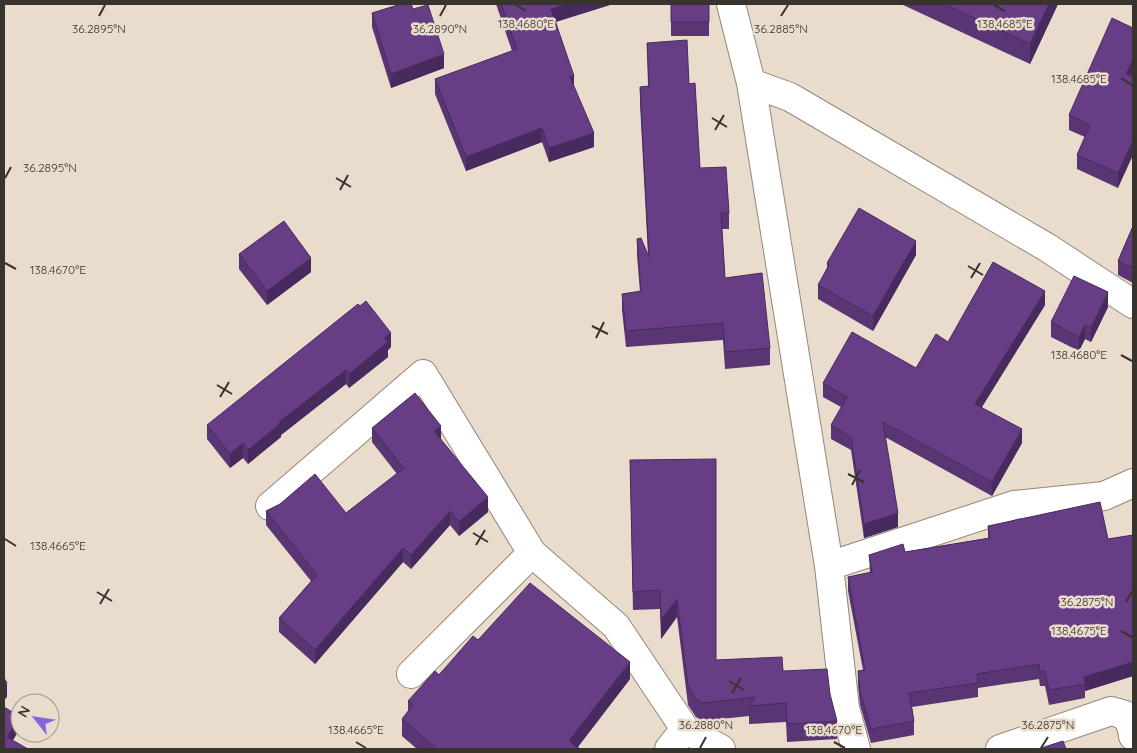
<svg xmlns="http://www.w3.org/2000/svg" width="1137" height="753" viewBox="0 0 1137 753" font-family="Quicksand,sans-serif">
<style>
.lines{fill:none;stroke-linecap:round;stroke-linejoin:round}
.street-casing{stroke:#938779;stroke-width:30}
.street{stroke:#fff;stroke-width:28}
.wall{fill:#593573}
.shaded-wall{fill:#482b5e}
.building{fill:#673e86;stroke:#482b5e}
.ticks{fill:none;stroke:#38332d;stroke-width:2}
.ticks-label{font-size:12px;text-anchor:middle;fill:#38332d;stroke:#eadccd;stroke-width:5;stroke-linejoin:round;paint-order:stroke}
</style>
<rect width="100%" height="100%" fill="#eadccd"/>
<g class="lines">
<g class="street-casing">
<path id="street" d="M731 4 751 83 829 566 845 708 856 749
M751 83 790 97 1048 248 1133 304
M270 506 423 374 532 553 616 626 685 729
M829 566 1014 505 1104 496 1133 483
M411 674 532 553
M669 749 685 729 721 749
M1000 749 1111 711 1125 715 1131 725 1133 736"/>
</g>
<use href="#street" class="street"/>
</g>
<path class="wall" d="M496 4H613L556 22 574 87 594 147 549 162 542 142 466 171 435 94V79L512 51Z
M671 4H709V36H671Z
M901 4H1058L1030 64Z
M413 9 444 68 391 88 372 27V13Z
M647 43 689 84 700 168 729 213V229H722L725 278 770 348V365L725 369 723 340 626 347 622 310V294L640 292 637 255V239L648 255 640 103V87L648 86Z
M1132 77 1118 188 1077 169V155L1085 137 1069 130V115Z
M1133 226V283L1118 275V261Z
M239 254 311 272 267 305 239 269Z
M916 255 873 331 818 299V285L827 269V263Z
M1045 305 982 407 1022 443 992 496 885 437 898 527 864 538 851 450 831 439V425L841 407 823 397V383L916 368 948 342Z
M1108 307 1091 342 1085 339 1079 351 1051 337V322Z
M391 347 388 350V357L349 388 346 384 281 435V437L248 464 243 458 230 468 207 439V425Z
M372 428 441 439 488 512 459 536 450 525 411 569 403 562 315 664 279 632V618L311 581 266 525V511L346 513 397 474 372 442Z
M630 460 716 660 783 671 837 721V739L787 742 786 722 749 724V716L703 721 696 717 688 705 677 617 661 639 660 609 633 610Z
M988 526 1108 539 1133 535V676L1085 691V698L1049 705 1045 686H1040L1039 679 978 688V697L912 707 914 721V735L871 743 860 705 858 685V671L863 670 848 591V577L870 573 869 555 905 552 988 538Z
M478 640 630 679 578 747 580 749H417L402 736V719L408 711V701Z"/>
<path class="shaded-wall" d="M568 4H613L551 23V9Z
M1049 4H1058L1030 64V44Z
M444 54V68L391 88V74Z
M1133 59V73L1126 89V74Z
M574 76V90L570 77Z
M542 128V142L466 171V157Z
M594 133V147L549 162V148Z
M1133 140V155L1118 188V173Z
M916 241V255L873 331V316Z
M311 258V272L267 305V291Z
M1045 291V305L975 418V404Z
M1108 292V307L1091 342V328Z
M1085 325V339L1079 351V337Z
M391 333V347L388 350V357L349 388V374L384 338Z
M346 370V384L281 435V437L248 464V450L279 422Z
M441 426V440L434 431Z
M1022 429V443L992 496V482Z
M243 443V458L230 468V454Z
M488 497V512L459 536V522Z
M450 511V525L411 569V555Z
M898 513V527L864 538V524Z
M403 548V562L315 664V650Z
M677 599V617L661 639V620Z
M630 662V679L576 749 569 741Z
M1133 662V676L1085 691V684L1084 677Z
M7 683V697L4 700V685Z
M19 716V730L8 749 7 737Z"/>
<path class="building" d="M401 4H411L413 9 428 5 444 54 391 74 372 13Z
M501 4H568L551 9 574 76 570 77 594 133 549 148 542 128 466 157 435 79 517 49Z
M671 4H709V22H671Z
M944 4H1049L1030 44Z
M1112 18 1133 28V59L1126 74 1133 77V140L1118 173 1077 155 1090 125 1069 115Z
M687 40 689 84 695 83 700 168 726 167 729 213H721L725 278 762 273 770 348 725 352 723 323 626 331 622 294 641 291 637 239 641 238 649 257 640 87 649 86 647 43Z
M859 208 916 241 873 316 818 285 829 265 827 263Z
M284 221 311 258 267 291 239 254Z
M1133 226V268L1118 261Z
M993 262 1045 291 975 404 1022 429 992 482 883 422 898 513 864 524 851 437 831 425 847 397 823 383 852 332 916 368 936 334 948 342Z
M1074 276 1108 292 1091 328 1085 325 1079 337 1051 322Z
M366 301 391 333 384 338 388 342 349 374 346 370 279 422 281 423 248 450 243 443 230 454 207 425 358 304 360 306Z
M415 393 441 426 434 431 488 497 459 522 450 511 411 555 403 548 315 650 279 618 317 575 266 511 280 504 315 474 346 513 404 468 372 428Z
M716 459V660L782 657 783 671 827 669 830 694 837 721 787 724 786 703 749 706 756 697 703 703 696 699 688 686 677 599 661 620 660 590 633 592 630 460Z
M1100 502 1108 539 1133 535V662L1084 677 1085 684 1049 690 1045 671 1040 672 1039 664 977 674 978 683 909 693 914 721 871 729 860 691 858 671 865 670 848 577 872 572 869 555 903 544 905 552 990 538 988 526Z
M530 583 630 662 569 741 580 749H437L402 719 413 705 408 701 435 671 439 675 473 636 478 640Z
M4 678 7 683 4 685Z
M4 707 19 716 7 737 28 749H4Z
M1063 741 1066 749H1038Z"/>
<path class="ticks" d="M516 5 526 11M994 5 1005 11M99 16 105 5M440 16 446 5M781 16 788 5M1121 78 1132 85M712 118 727 127M715 130 724 115M5 178 11 167M336 178 351 187M340 190 348 175M5 263 16 269M968 266 983 275M971 278 980 263M592 326 608 334M596 338 604 322M1121 355 1132 361M217 385 232 394M220 397 229 382M848 474 864 482M852 485 860 470M473 533 488 542M5 539 16 546M476 545 485 530M97 592 112 601M1126 602 1132 591M100 604 109 589M1121 631 1132 637M729 681 744 690M732 693 741 678M356 742 366 748M834 742 845 748M700 748 706 737M1041 748 1048 737"/>
<g class="ticks-label">
<text x="526" y="28">138.4680°E</text>
<text x="1005" y="28">138.4685°E</text>
<text x="99" y="33">36.2895°N</text>
<text x="440" y="33">36.2890°N</text>
<text x="781" y="33">36.2885°N</text>
<text x="1079" y="83">138.4685°E</text>
<text x="50" y="172">36.2895°N</text>
<text x="58" y="274">138.4670°E</text>
<text x="1079" y="359">138.4680°E</text>
<text x="58" y="550">138.4665°E</text>
<text x="1087" y="606">36.2875°N</text>
<text x="1079" y="635">138.4675°E</text>
<text x="706" y="729">36.2880°N</text>
<text x="1048" y="729">36.2875°N</text>
<text x="356" y="734">138.4665°E</text>
<text x="834" y="734">138.4670°E</text>
</g>
<rect width="1137" height="753" fill="none" stroke="#38332d" stroke-width="10"/>
<g transform="translate(35 718) rotate(300)"><circle r="24" fill="#eadccd" stroke="#a3988d"/>
<path d="M0-4L9 19L0 12L-9 19Z" fill="#8764df"/>
<text y="-8" font-size="14" font-weight="bold" text-anchor="middle" fill="#38332d">N</text>
</g>
</svg>
